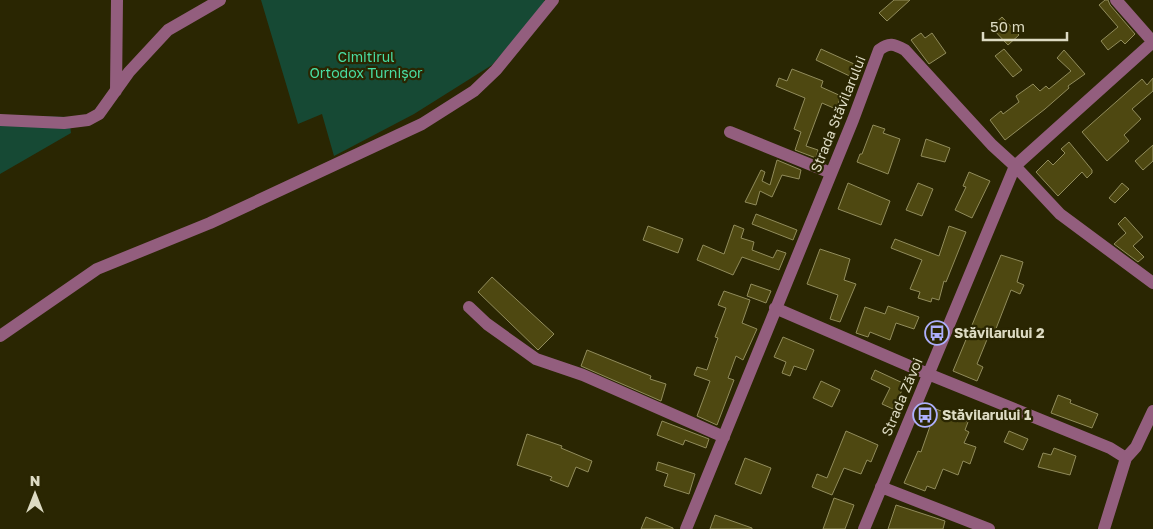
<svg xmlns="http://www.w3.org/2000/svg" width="1153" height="529" viewBox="0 0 1153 529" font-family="'Golos Text',sans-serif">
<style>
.green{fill:#164934}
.building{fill:#4e4811;stroke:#918c5c}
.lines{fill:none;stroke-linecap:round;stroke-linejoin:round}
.minor{stroke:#935e7e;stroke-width:12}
.labels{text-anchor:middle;stroke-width:4.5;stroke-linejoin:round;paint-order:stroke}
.park-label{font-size:14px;fill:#49dfa4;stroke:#2a2602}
.street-label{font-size:14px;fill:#dddbc3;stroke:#2a2602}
.poi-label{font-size:14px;font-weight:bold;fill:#dddbc3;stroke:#2a2602;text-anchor:start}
</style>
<rect width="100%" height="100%" fill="#2a2602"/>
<path class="green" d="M261 0H544L546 3 492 65 414 114 334 156 322 114 298 124Z
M0 115 69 117 71 133 0 174Z"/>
<path class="building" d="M894 0H910L887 21 879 13Z
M1105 0H1108L1110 5 1135 34 1125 44 1121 40 1108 50 1101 41 1118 27 1099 5Z
M1002 17 1019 35 1008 45 991 27Z
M921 33 925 38 932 33 946 53 929 64 911 40Z
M821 49 863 68 858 80 816 60Z
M1004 49 1022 70 1013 77 995 56Z
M1064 50 1085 74 1068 86 1069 88 1045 109 1005 140 990 120 1001 111 1003 114 1019 102 1016 96 1033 84 1040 91 1046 86 1049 89 1071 71 1057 58Z
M792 69 823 81 821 87 841 96 836 109 822 103 806 146 818 150 816 158 795 150 801 132 794 129 805 98 776 86 779 78 787 81Z
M1153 78V91L1132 109 1141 119 1124 135 1129 141 1107 161 1082 132 1142 79 1147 85Z
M873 125 885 129 883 133 900 139 888 174 857 162 860 154H862Z
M926 139 950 148 945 162 921 156Z
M1069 142 1092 170V173L1087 178 1082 172 1058 196 1036 172 1048 160 1053 165 1065 153 1061 149Z
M1153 145V161L1143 170 1135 161Z
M777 160 801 170 799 179 782 175 772 197 760 191 756 205 745 202 761 170 765 172 762 181 770 185Z
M969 172 990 181 972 218 955 210 966 187 963 186Z
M848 183 890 201 881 225 838 209Z
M918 183 933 189 922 216 906 210Z
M1122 183 1129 189 1115 203 1109 198Z
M756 214 797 230 793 240 752 224Z
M1125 217 1143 237 1133 246 1144 257 1138 262 1114 244 1126 233 1118 224Z
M734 225 744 229 741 238 754 242 752 250 773 258 777 250 786 253 779 270 742 257 733 275 697 260 703 245 724 254Z
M648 226 683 239 678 253 643 240Z
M949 226 966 232 946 282 944 281 939 300 932 298 931 302 918 298 920 292 910 289 922 260 891 248 895 239 939 256Z
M820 249 850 259 844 280 856 284 840 322 830 319 838 295 807 284Z
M1001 255 1023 262 1017 282 1024 285 1020 294 1011 290 992 339 988 337 977 364 983 367 977 381 953 371Z
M492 277 554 334 538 350 478 292Z
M751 284 771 291 766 303 747 296Z
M724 291 750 300 742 323 757 329 743 360 736 356 728 378 734 380 717 425 697 416 710 381 694 375 697 367 707 370 715 346 718 338 715 337 726 308 718 305Z
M888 306 919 317 914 329 896 323 890 340 870 332 868 337 856 333 865 307 885 314Z
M783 337 814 350 806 370 794 366 790 376 782 373 786 362 774 357Z
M587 350 651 376 650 379 666 384 661 401 581 366Z
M875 370 905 384 893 409 882 404 890 388 871 379Z
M821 381 840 390 832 407 813 398Z
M1058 395 1071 400 1070 403 1098 414 1092 428 1051 413Z
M936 409 968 422 965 430 969 432 964 443 976 447 970 464 963 461 958 475 943 469 935 489 927 486 925 491 904 483 918 451 921 452Z
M662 421 709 439 706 448 685 440 683 445 657 435Z
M846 431 878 445 871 462 867 460 861 474 844 468 832 495 812 487 817 474 827 478Z
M1009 431 1028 439 1023 450 1004 442Z
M527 434 562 446 561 448 592 461 588 472 576 467 568 487 550 480 552 477 517 465Z
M1054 448 1076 456 1070 475 1038 467 1043 453 1051 455Z
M745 458 771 468 761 494 735 484Z
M658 462 695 474 689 494 664 486 668 474 656 470Z
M834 498 854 505 845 529H823Z
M896 505 945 521 943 529H888Z
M715 515 752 528V529H710Z
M646 517 673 528V529H641Z"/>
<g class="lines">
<path class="minor" d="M116 91 117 0
M0 120 64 123 88 120 99 114 129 72 168 30 220 0
M730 132 831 173
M469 307 487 324 536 359 583 375 724 437
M775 308 928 374 1110 448 1126 458
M0 336 97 269 210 223 422 124 474 91 496 70 553 0
M881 487 989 529
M686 529 853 120 879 50C889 42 894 44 905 50L992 145 1015 166 1060 214 1153 283
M864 529 1015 166 1153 42 1116 0
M1104 529 1126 458 1136 447 1153 411"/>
</g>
<defs>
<g id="bus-ring" transform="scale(1.25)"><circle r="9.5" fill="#2a2602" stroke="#adaffb" stroke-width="1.5"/><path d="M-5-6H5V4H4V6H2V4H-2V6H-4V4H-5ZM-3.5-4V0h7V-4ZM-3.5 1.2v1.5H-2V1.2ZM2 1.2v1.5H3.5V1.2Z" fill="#adaffb"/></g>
</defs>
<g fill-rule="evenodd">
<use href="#bus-ring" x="937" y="333"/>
<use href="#bus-ring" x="925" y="415"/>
</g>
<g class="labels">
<g class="park-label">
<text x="366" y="62">Cimitirul<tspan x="366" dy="16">Ortodox Turnișor</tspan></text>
</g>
<g class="street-label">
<text transform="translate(838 114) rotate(-68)" y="5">Strada Stăvilarului</text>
<text transform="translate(902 397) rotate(-67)" y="5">Strada Zăvoi</text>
</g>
<g class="poi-label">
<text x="954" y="338">Stăvilarului 2</text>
<text x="942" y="420">Stăvilarului 1</text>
</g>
</g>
<g transform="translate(35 494)" stroke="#2a2602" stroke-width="4" paint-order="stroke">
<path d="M0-4L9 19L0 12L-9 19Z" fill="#dddbc3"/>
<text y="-8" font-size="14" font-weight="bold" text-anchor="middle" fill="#dddbc3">N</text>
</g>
<path d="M983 32v8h84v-8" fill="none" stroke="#dddbc3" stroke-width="2.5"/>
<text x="990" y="32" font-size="15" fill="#dddbc3" stroke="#2a2602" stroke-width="4" paint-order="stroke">50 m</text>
</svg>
